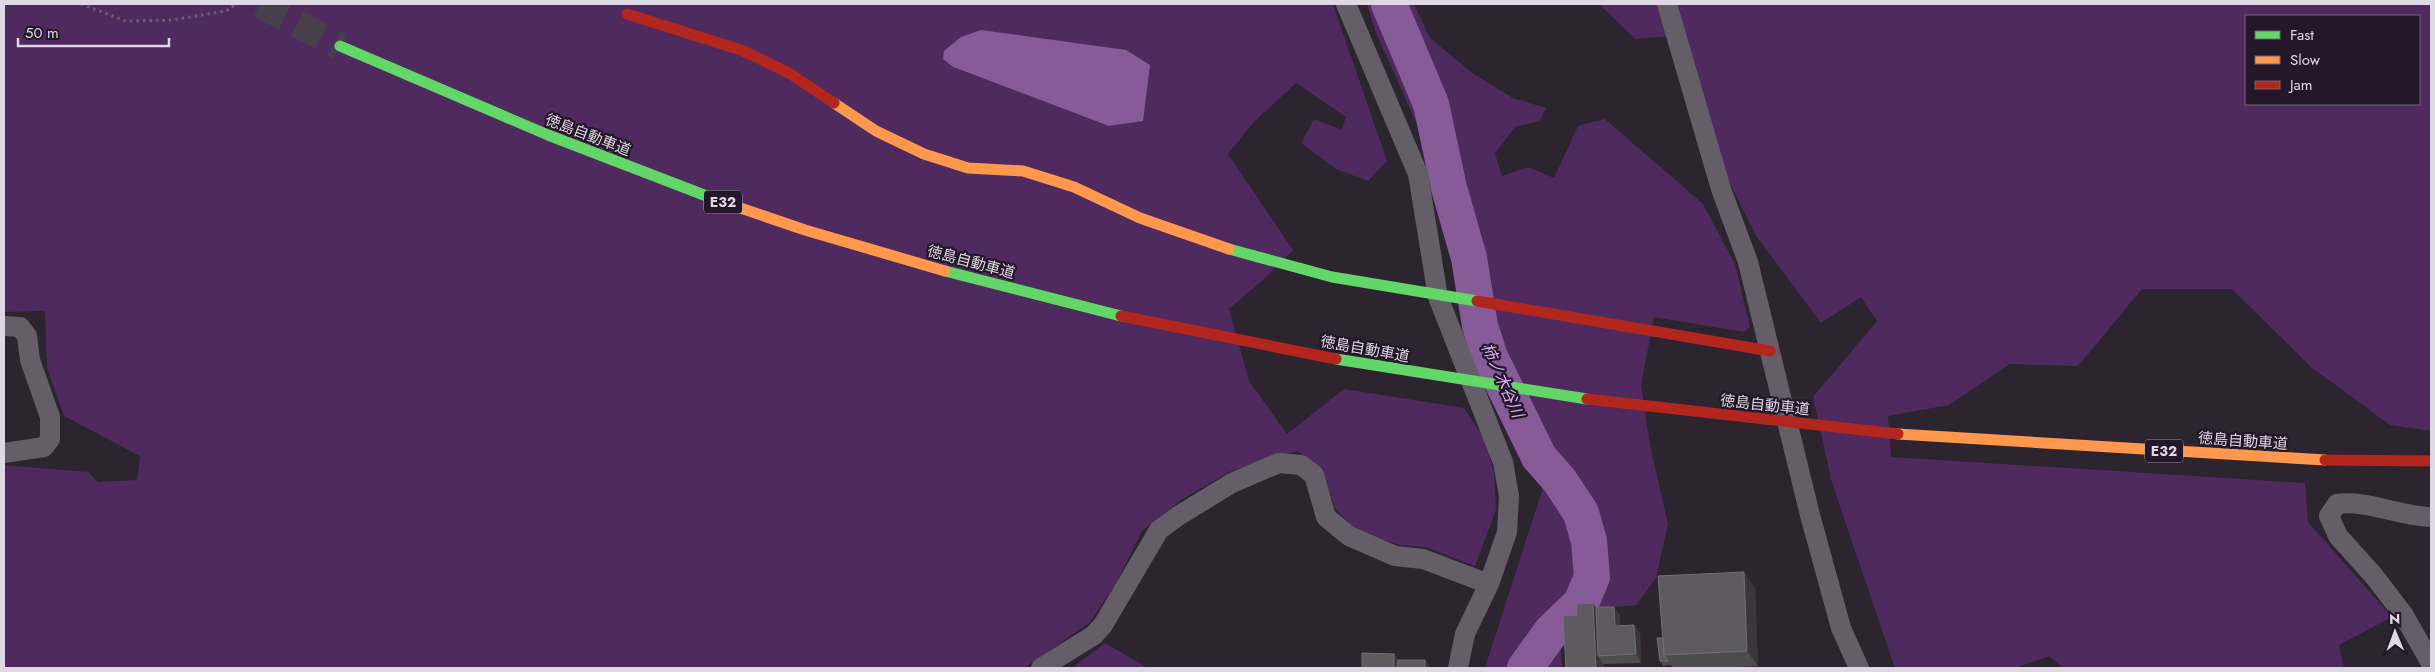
<svg xmlns="http://www.w3.org/2000/svg" width="2435" height="672" viewBox="0 0 2435 672" font-family="Jost,'Noto Sans JP',sans-serif">
<style>
.green{fill:#4f2a5e;fill-rule:evenodd}
.water{fill:#865b98}
.lines{fill:none;stroke-linecap:round;stroke-linejoin:round}
.river{stroke:#865b98;stroke-width:36}
.highway-tunnel{stroke:#473f4a;stroke-width:28;stroke-dasharray:28 14;stroke-linecap:butt}
.path{stroke:#68626a;stroke-width:3;stroke-dasharray:2.5 4;stroke-linecap:butt}
.street{stroke:#655e69;stroke-width:20}
.fast{stroke:#63d668;stroke-width:11}
.slow{stroke:#ff974d;stroke-width:11}
.jam{stroke:#b3261e;stroke-width:11}
.fast-bridge{stroke:#63d668;stroke-width:11}
.jam-bridge{stroke:#b3261e;stroke-width:11}
.wall{fill:#4d4c50}
.shaded-wall{fill:#39363c}
.building{fill:#5d5b60;stroke:#716f74}
.labels{text-anchor:middle;stroke-width:4.5;stroke-linejoin:round;paint-order:stroke}
.shield{fill:#241729;stroke:#a79dab;stroke-width:1}
.shield-label{font-size:14px;font-weight:bold;fill:#dfd7e3}
.street-label{font-size:15px;fill:#dfd7e3;stroke:#241729}
.water-label{font-size:16px;font-style:italic;fill:#dfacf5;stroke:#241729}
</style>
<rect width="100%" height="100%" fill="#2c242f"/>
<path class="green" d="M4 4H1333L1387 161 1368 181 1336 169 1301 143 1314 119 1342 130 1346 117 1296 83 1254 122 1228 154 1293 250 1266 277 1229 309 1249 381 1287 434 1344 389 1464 408 1486 442 1494 474 1496 510 1475 566 1426 547 1400 545 1359 532 1336 510 1323 473 1298 451 1229 472 1181 500 1142 531 1115 585 1089 623 1024 668H4V465L88 472 98 482 137 480 140 456 64 416 47 368 45 311 4 312ZM943 59 1109 126 953 67Z
M1367 4H1414L1430 38 1472 73 1513 98 1546 108 1540 121 1515 127 1495 153 1502 176 1528 167 1554 178 1578 126 1605 119 1703 204 1735 264 1750 327 1744 332 1654 317 1641 385 1650 445 1668 524 1656 578 1636 605C1613 608 1573 606 1563 633 1559 642 1562 658 1562 668H1485L1554 453 1498 355 1470 226 1419 129 1376 33Z
M1599 4H2431V431L2390 425 2311 367 2232 289H2142L2078 366 2010 364 1949 405 1888 416 1891 457 2305 483 2308 522 2392 617 2339 645 2344 668H2063L2049 656 2015 668H1895L1832 483 1813 397 1877 321 1861 297 1821 323 1757 237 1724 172 1684 35 1635 39ZM2246 16H2419V104H2246Z
M1105 643 1148 668H1072Z"/>
<path class="water" d="M981 30 1126 50 1150 65 1143 121 1109 126 953 67 943 59 944 51 961 37Z"/>
<g class="lines">
<path class="river" d="M1389 4 1431 104 1449 188 1469 258 1480 326 1490 357 1539 457 1560 481 1581 513 1589 541 1592 577 1581 603 1551 632 1525 668"/>
<path class="highway-tunnel" d="M260 4 340 46"/>
<path class="path" d="M81 4 126 21 172 20 226 11 236 4"/>
<path class="street" d="M1346 4 1418 174 1438 297 1503 462 1509 496 1507 532 1489 584 1465 634 1458 668
M1667 4 1721 189 1748 262 1810 515 1841 628 1859 668
M4 326 20 327 27 336 30 360 50 417V439L44 447 4 453
M2431 517C2399 516 2368 500 2337 504L2329 516 2338 536 2374 576 2403 614 2431 663
M1041 668 1094 635 1103 625 1159 530 1178 516 1232 483 1279 463 1301 465 1314 475 1326 517 1349 536 1395 556 1423 559 1489 584"/>
<path class="fast" d="M340 46 548 135 717 200
M1229 249 1332 277 1477 301
M945 271 1121 316"/>
<path class="slow" d="M834 103 876 131 924 154 968 168 1023 171 1074 187 1140 218 1229 249
M717 200 805 230 945 271
M1898 434 2325 460"/>
<path class="jam" d="M627 14 741 50 789 73 834 103
M1477 301 1770 351
M2325 460 2431 461"/>
<path class="fast-bridge" d="M1336 359 1587 399"/>
<path class="jam-bridge" d="M1121 316 1336 359
M1587 399 1898 434"/>
</g>
<path class="wall" d="M1755 588 1758 666 1718 668H1673L1671 665 1663 666 1660 661 1663 638Z
M1593 603 1596 608 1620 615V625H1634L1640 633 1641 663 1604 664H1603L1604 668 1577 615Z"/>
<path class="shaded-wall" d="M1744 572 1755 588 1758 666 1747 651Z
M1593 603 1601 615 1598 656 1603 664 1604 668H1596Z
M1614 607 1620 615 1621 634 1615 626Z
M1634 625 1640 633 1641 663 1636 654Z
M1394 654 1400 662V668H1394Z
M1425 660 1431 668H1425Z"/>
<path class="building" d="M1744 572 1747 651 1664 655 1658 576Z
M1593 603 1596 668H1566L1563 616 1577 615V604Z
M1596 607H1614L1615 626 1634 625 1636 654 1598 656Z
M1657 638H1663L1664 655 1668 661H1660Z
M1362 653 1394 654V668H1362Z
M1398 660H1425V668H1397Z"/>
<g class="labels">
<g class="shield">
<rect x="704" y="190.5" width="38" height="23" rx="4"/>
<rect x="2145" y="439.5" width="38" height="23" rx="4"/>
</g>
<g class="shield-label">
<text x="723" y="207">E32</text>
<text x="2164" y="456">E32</text>
</g>
<g class="street-label">
<text transform="translate(588 135) rotate(21)" y="5">徳島自動車道</text>
<text transform="translate(971 262) rotate(15)" y="5">徳島自動車道</text>
<text transform="translate(1365 349) rotate(10)" y="5">徳島自動車道</text>
<text transform="translate(1765 405) rotate(6)" y="5">徳島自動車道</text>
<text transform="translate(2243 441) rotate(4)" y="5">徳島自動車道</text>
</g>
<g class="water-label">
<text transform="translate(1503 380) rotate(66)" y="6">柿ノ木谷川</text>
</g>
</g>
<rect width="2435" height="672" fill="none" stroke="#dfd7e3" stroke-width="10"/>
<rect x="2245" y="15" width="175" height="90" fill="#241729" stroke="#6f6473"/>
<rect x="2255" y="31" width="25" height="8" fill="#63d668" stroke="#6f6473"/>
<text x="2290" y="40" font-size="15" fill="#dfd7e3">Fast</text>
<rect x="2255" y="56" width="25" height="8" fill="#ff974d" stroke="#6f6473"/>
<text x="2290" y="65" font-size="15" fill="#dfd7e3">Slow</text>
<rect x="2255" y="81" width="25" height="8" fill="#b3261e" stroke="#6f6473"/>
<text x="2290" y="90" font-size="15" fill="#dfd7e3">Jam</text>
<g transform="translate(2395 632) rotate(359)" stroke="#241729" stroke-width="4" paint-order="stroke">
<path d="M0-4L9 19L0 12L-9 19Z" fill="#dfd7e3"/>
<text y="-8" font-size="14" font-weight="bold" text-anchor="middle" fill="#dfd7e3">N</text>
</g>
<path d="M18 38v8h151v-8" fill="none" stroke="#dfd7e3" stroke-width="2.5"/>
<text x="25" y="38" font-size="15" fill="#dfd7e3" stroke="#241729" stroke-width="4" paint-order="stroke">50 m</text>
</svg>
